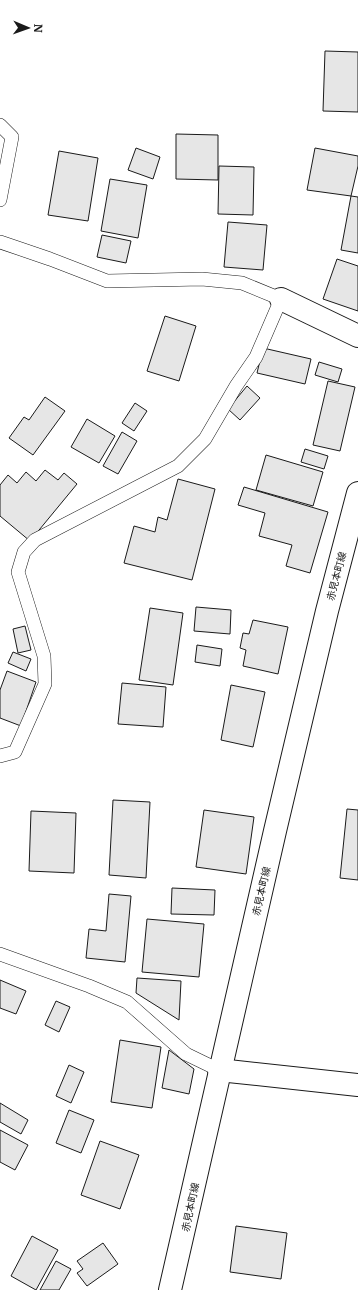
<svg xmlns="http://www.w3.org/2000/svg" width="358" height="1290" viewBox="0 0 358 1290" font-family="Merriweather,'Noto Sans JP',serif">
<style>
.building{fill:#e6e6e6;stroke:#1a1a1a}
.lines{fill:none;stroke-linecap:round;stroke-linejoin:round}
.lane-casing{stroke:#1a1a1a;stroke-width:14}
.street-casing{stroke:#1a1a1a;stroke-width:24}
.secondary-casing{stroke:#1a1a1a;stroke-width:24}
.lane{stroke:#fff;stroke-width:13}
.street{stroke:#fff;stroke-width:22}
.secondary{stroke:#fff;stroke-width:22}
.labels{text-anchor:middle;stroke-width:3;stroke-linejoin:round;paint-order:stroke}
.street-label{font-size:10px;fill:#1a1a1a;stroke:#fff}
</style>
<rect width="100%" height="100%" fill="#fff"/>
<path class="building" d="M325 51 358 52V112L323 111Z
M176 134 218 135V180L176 179Z
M136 148 160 157 153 179 128 170Z
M315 148 358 156V166L351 196 307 190Z
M59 151 98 158 88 221 48 215Z
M219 166 254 167 253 215 218 214Z
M110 179 147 185 138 238 101 231Z
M351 196 358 197V253L341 250Z
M228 222 267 225 263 270 224 267Z
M102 235 131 241 126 263 97 257Z
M337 259 358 266V311L323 299Z
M165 316 196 326 179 381 147 371Z
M263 348 311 359 305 384 257 373Z
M319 362 342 369 338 382 315 375Z
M328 381 355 387 340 451 313 445Z
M247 386 260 398 240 420 228 409Z
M45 397 65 411 33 455 9 438 24 417 29 420Z
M135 403 147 411 134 431 122 423Z
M87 419 115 436 99 463 71 447Z
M122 432 137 441 118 474 103 466Z
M305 449 328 456 324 469 301 462Z
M266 455 323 472 313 506 256 490Z
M45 470 58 480 64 473 77 484 30 541 0 516V485L8 475 17 483 26 472 36 481Z
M178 479 215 489 192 580 124 563 134 526 155 532 158 517 167 520Z
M244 487 328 512 310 573 286 566 292 545 259 536 265 513 238 505Z
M196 607 231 610 230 634 194 631Z
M150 608 183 613 173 685 139 680Z
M253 620 288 627 278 674 243 666 246 650 240 648 243 633 249 634Z
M25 626 31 650 18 653 13 629Z
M197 645 222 649 220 666 195 662Z
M13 652 31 659 26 671 8 663Z
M7 671 36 682 21 726 0 718V690Z
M122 683 166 687 163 727 118 724Z
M231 685 265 692 253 747 221 740Z
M113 800 150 802 146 878 109 875Z
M347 809 358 810V880L340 878Z
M204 810 254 817 246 874 196 867Z
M31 811 76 813 74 873 29 871Z
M172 888 215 890 214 915 171 914Z
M109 894 131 896 125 962 86 958 89 929 106 931Z
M147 919 204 924 199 977 142 972Z
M137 978 181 981 179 1020 136 993Z
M0 980 26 991 16 1014 0 1008Z
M56 1001 70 1007 59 1032 45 1025Z
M120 1040 161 1047 152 1108 111 1102Z
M169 1050 194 1069 189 1094 162 1088Z
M69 1065 84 1072 71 1103 56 1096Z
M0 1103 28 1120 21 1134 0 1122Z
M69 1110 94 1120 81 1153 56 1143Z
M0 1130 28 1145 15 1170 0 1162Z
M100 1141 139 1155 120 1209 81 1195Z
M236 1226 287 1233 281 1279 230 1272Z
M32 1236 58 1250 36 1290 11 1276Z
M103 1243 118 1264 87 1286 77 1273 83 1269 77 1261Z
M56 1261 71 1269 59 1290H40Z"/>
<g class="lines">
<g class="lane-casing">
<path id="lane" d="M0 125 12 137 0 200
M0 242 50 259 107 281 202 279 242 283 281 299 256 357 236 386 205 439 178 466 35 540 24 552 18 572 44 656 45 684 15 752 0 756
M0 954 89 986 127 1002 186 1054 219 1070"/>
</g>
<g class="street-casing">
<path id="street" d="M281 299 358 336
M219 1070 358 1085"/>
</g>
<g class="secondary-casing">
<path id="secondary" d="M170 1290 275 831 327 611 358 493"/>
</g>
<use href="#lane" class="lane"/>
<use href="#street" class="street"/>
<use href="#secondary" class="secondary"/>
</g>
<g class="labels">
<g class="street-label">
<text transform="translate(336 576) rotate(-75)" y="4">赤見本町線</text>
<text transform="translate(261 891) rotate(-77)" y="4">赤見本町線</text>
<text transform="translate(190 1207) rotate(-78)" y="4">赤見本町線</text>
</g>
</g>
<g transform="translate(28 28) rotate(92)" stroke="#ffffff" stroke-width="3" paint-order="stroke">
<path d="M0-3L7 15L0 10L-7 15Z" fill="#1a1a1a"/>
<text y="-6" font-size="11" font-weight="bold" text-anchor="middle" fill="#1a1a1a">N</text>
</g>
</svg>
